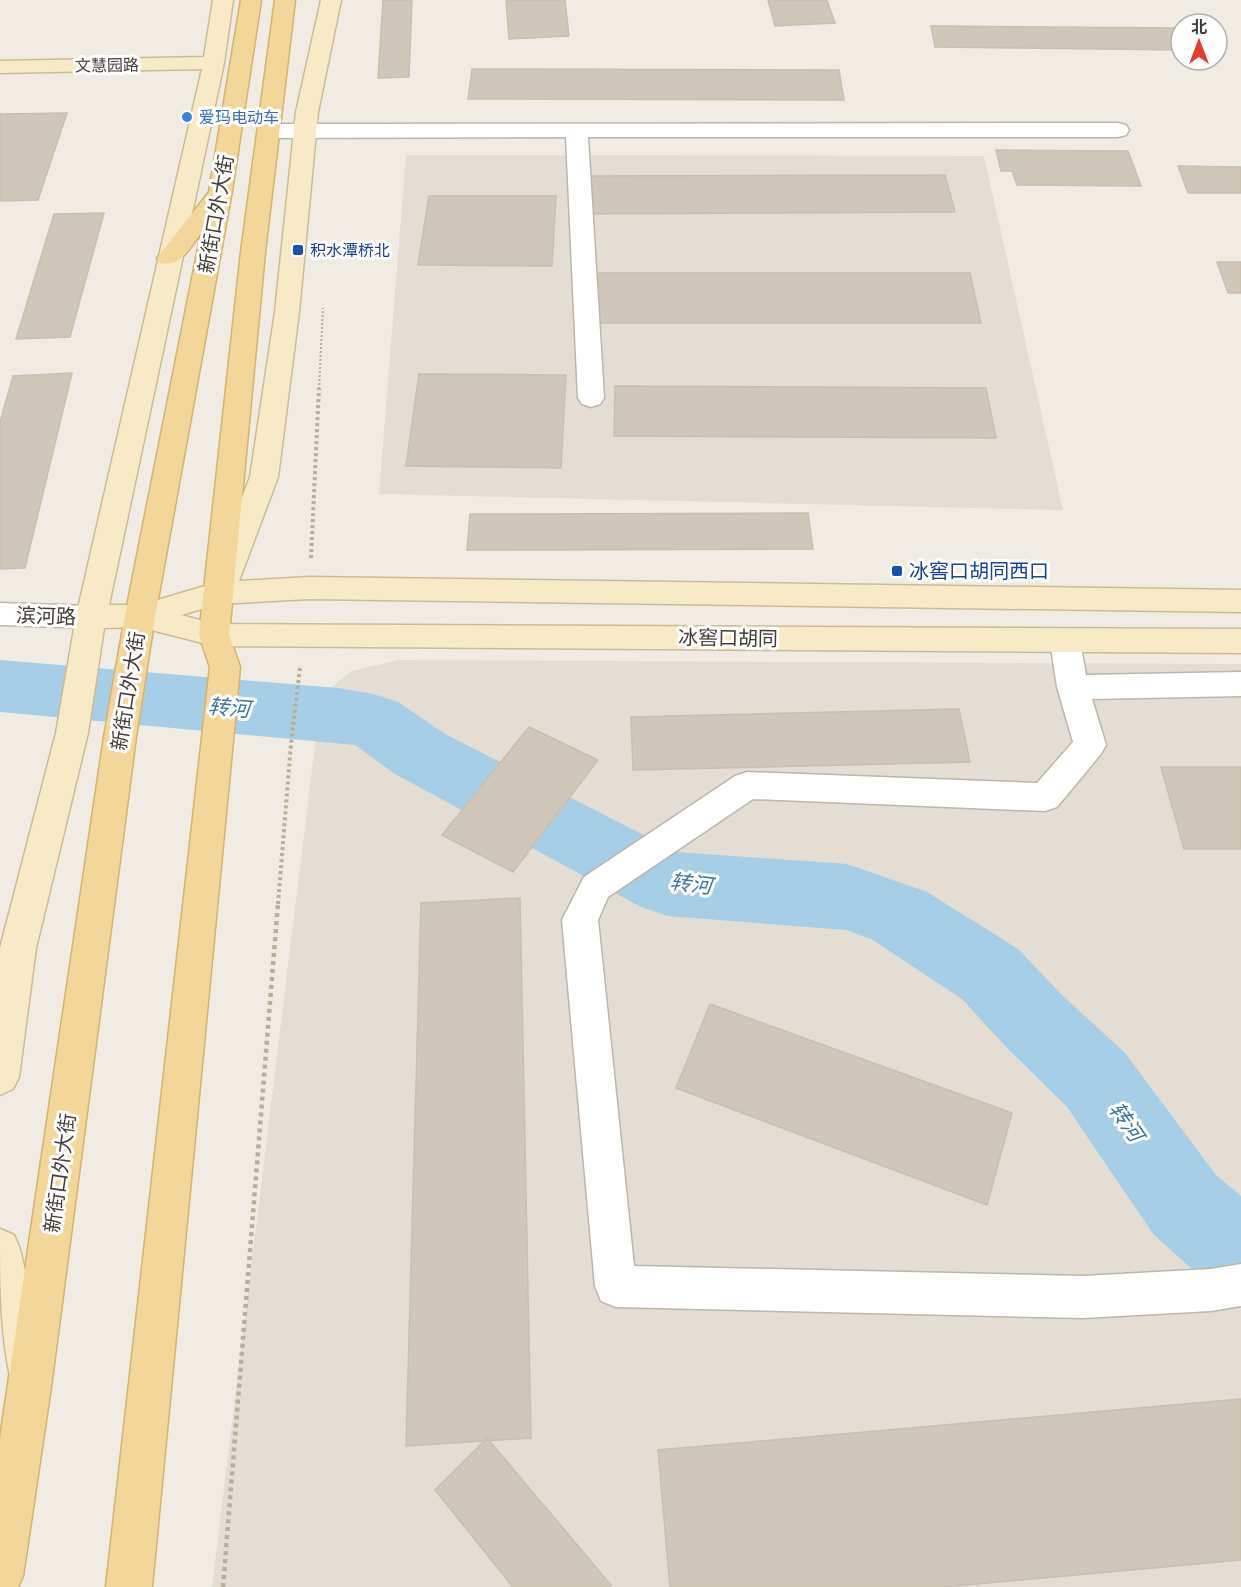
<svg xmlns="http://www.w3.org/2000/svg" width="1241" height="1587" viewBox="0 0 1241 1587" font-family="'Noto Sans','Noto Sans SC',sans-serif">
<style>
.residential{fill:#e3ddd3}
.lines{fill:none;stroke-linecap:round;stroke-linejoin:round}
.river{fill:#a6cee7;fill-rule:evenodd}
.building{fill:#d0c7bb;stroke:#cabfaf;stroke-width:1.5}
.street-casing{stroke:#bdb6ab;stroke-width:3}
.secondary-casing{stroke:#cbbc98;stroke-width:3}
.primary-casing{stroke:#d5b36c;stroke-width:3}
.path-far2{stroke:#baae9b;stroke-width:2;stroke-dasharray:2 2;stroke-linecap:butt}
.path-far1{stroke:#baae9b;stroke-width:4;stroke-dasharray:3 3;stroke-linecap:butt}
.path{stroke:#baae9b;stroke-width:4.5;stroke-dasharray:4 4;stroke-linecap:butt}
.street{fill:#fff;fill-rule:evenodd}
.secondary{fill:#f8eac6;fill-rule:evenodd}
.primary{fill:#f3d79a;fill-rule:evenodd}
.shop-dot{fill:#3f7fe0;stroke:#fff;stroke-width:2}
.transit-dot{fill:#1a4fb4;stroke:#fff;stroke-width:2}
.labels{text-anchor:middle;stroke-width:6;stroke-linejoin:round;paint-order:stroke}
.far-street-label{font-size:16px;fill:#413c35;stroke:#fff}
.far-shop-label{font-size:16px;fill:#366cbe;stroke:#fff;text-anchor:start}
.far-transit-label{font-size:16px;fill:#164399;stroke:#fff;text-anchor:start}
.street-label{font-size:20px;fill:#413c35;stroke:#fff}
.transit-label{font-size:20px;fill:#164399;stroke:#fff;text-anchor:start}
.water-label{font-size:21px;font-style:italic;fill:#3a78a0;stroke:#fff}
</style>
<rect width="100%" height="100%" fill="#f0ece4"/>
<path class="residential" d="M406 155 984 156 1063 510 379 494Z
M399 660 1241 664V1587H212L321 696 351 671Z"/>
<g class="lines">
<path class="river" d="M0 660 338 688 373 694 398 702 445 734 677 852 847 864 927 892 1018 949 1063 996 1125 1053 1216 1175 1241 1196V1298L1210 1285 1154 1235 1067 1107 1007 1048 962 999 873 940 846 930 668 916 641 907 395 774 355 745 0 712Z"/>
</g>
<path class="building" d="M383 0H412L409 77 378 78Z
M506 0H565L569 36 509 39Z
M768 0H827L835 23 775 26Z
M931 26 1181 28V50L935 47Z
M472 69 839 70 844 100 468 99Z
M67 113 38 200 0 201V114Z
M996 150 1128 151 1141 186 1017 185 1012 171H1001Z
M1178 166 1241 167V193H1188Z
M945 175 955 212 587 214 588 176Z
M429 196H556L552 266 418 265Z
M104 213 70 337 16 339 54 214Z
M1217 262H1241V293H1228Z
M589 273H970L981 323H588Z
M72 373 25 568 0 569V422L13 376Z
M419 374 566 375 561 468 406 466Z
M615 386 986 388 996 438 614 436Z
M808 513 813 549 467 550 470 514Z
M959 709 970 762 633 770 631 717Z
M529 727 598 760 513 872 442 835Z
M1161 767H1241V849H1184Z
M520 898 531 1438 406 1446 421 903Z
M710 1004 1012 1113 987 1205 676 1088Z
M1241 1399V1560L943 1587H670L658 1450Z
M487 1438 611 1585 608 1587H513L435 1490Z"/>
<g class="lines">
<g class="street-casing">
<path id="street" d="M1118 123 1126 125 1129 130 1126 135 1118 137H588L604 398 600 404 591 407 582 404 578 398 566 137 270 138 262 136 259 131 262 126 270 124Z
M0 603 91 606 102 609 106 617 102 625 91 628 0 625Z
M1065 629 1076 633 1080 641 1086 675 1241 672V696L1092 699 1106 745 1101 754 1057 807 1045 811 753 799 608 897 598 920 634 1266 1083 1276 1211 1269 1241 1264V1306L1211 1311 1083 1318 616 1307 601 1301 595 1286 562 920 584 877 735 776 747 772 1037 783 1073 742 1057 687 1050 641 1054 633Z"/>
</g>
<g class="secondary-casing">
<path id="secondary" d="M213 0H233L224 63 109 605H141L208 585 250 477 275 312 296 112 321 0H341L318 112 299 312 278 477 239 581 309 577 1241 590V612L309 599 219 604 181 615 214 624 1241 629V653L214 646 140 627 104 628 88 733 36 948 19 1077 13 1089 0 1095V948L56 733 76 617 202 69 0 73V61L204 57Z
M0 1229 14 1235 20 1249 48 1370 42 1385 27 1391 12 1385C0 1337 0 1280 0 1229Z"/>
</g>
<g class="primary-casing">
<path id="primary" d="M241 0H261L232 191 155 616 136 737 51 1387 23 1576 18 1587H0V1438L104 737 125 616 201 233C190 247 181 268 160 263L157 258 209 192Z
M275 0H295L265 252 229 635 240 667 152 1587H106L210 667 199 635 241 252Z"/>
</g>
<path class="path-far2" d="M319 389 323 308"/>
<path class="path-far1" d="M311 558 319 388
M278 904 291 744 300 667"/>
<path class="path" d="M223 1587 278 903"/>
<use href="#street" class="street"/>
<use href="#secondary" class="secondary"/>
<use href="#primary" class="primary"/>
</g>
<circle class="shop-dot" cx="187" cy="117" r="6"/>
<g class="transit-dot">
<rect x="292" y="244" width="12" height="12" rx="3"/>
<rect x="891" y="565" width="12" height="12" rx="3"/>
</g>
<g class="labels">
<g class="far-street-label">
<text transform="translate(107 65) rotate(-1)" y="6">文慧园路</text>
</g>
<g class="far-shop-label">
<text x="199" y="123">爱玛电动车</text>
</g>
<g class="far-transit-label">
<text x="310" y="256">积水潭桥北</text>
</g>
<g class="street-label">
<text transform="translate(216 214) rotate(-80)" y="7">新街口外大街</text>
<text transform="translate(46 616) rotate(2)" y="7">滨河路</text>
<text transform="translate(728 638) rotate(1)" y="7">冰窖口胡同</text>
<text transform="translate(128 691) rotate(-81)" y="7">新街口外大街</text>
<text transform="translate(60 1173) rotate(-82)" y="7">新街口外大街</text>
</g>
<g class="transit-label">
<text x="909" y="578">冰窖口胡同西口</text>
</g>
<g class="water-label">
<text transform="translate(229 708) rotate(5)" y="7">转河</text>
<text transform="translate(691 884) rotate(7)" y="7">转河</text>
<text transform="translate(1126 1122) rotate(55)" y="7">转河</text>
</g>
</g>
<g transform="translate(1199 42)"><circle r="28" fill="#ffffff" stroke="#b3b1ae" stroke-width="1.5"/>
<path d="M0-4.5L10 22L0 15L-10 22Z" fill="#e23f29"/>
<text y="-9" font-size="16" font-weight="bold" text-anchor="middle" fill="#413c35">北</text>
</g>
</svg>
